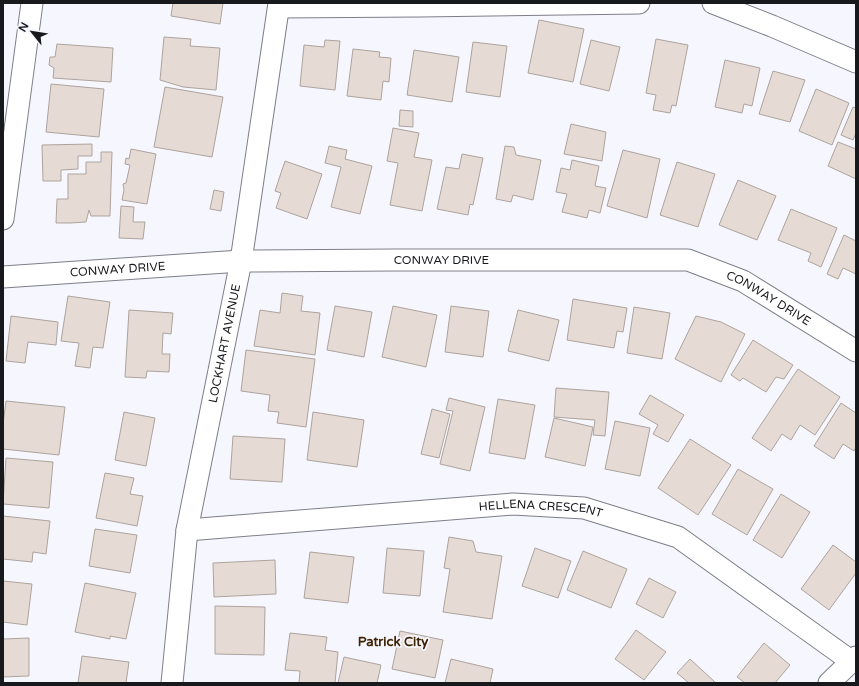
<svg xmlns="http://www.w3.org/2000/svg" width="859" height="686" viewBox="0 0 859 686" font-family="'Varela Round',sans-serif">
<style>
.building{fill:#e6dbd4;stroke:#ada39d}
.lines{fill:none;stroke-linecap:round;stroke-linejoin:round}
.street-casing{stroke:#7d7e88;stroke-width:23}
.street{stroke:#fff;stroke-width:21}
.labels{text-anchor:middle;stroke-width:3.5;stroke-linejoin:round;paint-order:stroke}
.street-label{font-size:12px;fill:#18191c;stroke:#f6f7fe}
.neighbourhood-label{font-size:13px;font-weight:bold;fill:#3f2305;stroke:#f6f7fe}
</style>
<rect width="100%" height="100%" fill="#f6f7fe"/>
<path class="building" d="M173 3H223L220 24 171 16Z
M539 20 584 29 573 82 528 73Z
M164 37 191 39 190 46 220 48 216 90 183 87 160 80Z
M656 39 688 45 676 106 672 105 670 113 653 110 656 95 646 93Z
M325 40 340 41 335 90 300 86 304 45 324 47Z
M591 40 620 47 609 91 580 84Z
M473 42 507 46 500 97 466 92Z
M57 44 113 48 111 82 53 78 54 68 49 65 50 57H55Z
M353 49 380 52 379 57 391 58 389 82 383 81 381 100 347 96Z
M414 50 459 57 452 102 407 95Z
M725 60 760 68 752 106 744 104 742 113 715 107Z
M773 71 805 80 790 122 759 114Z
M51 84 104 89 99 137 46 132Z
M165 87 223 97 212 157 154 147Z
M816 89 849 103 832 145 799 131Z
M853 107 856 108V133L853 140 841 135Z
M400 110 413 111V127L399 126Z
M571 124 606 132 602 161 564 154Z
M393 128 419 133 414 157 432 160 422 211 390 205 398 163 387 161Z
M838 142 856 149V179L828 166Z
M92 144V156H78V169L61 170V181H43L42 145Z
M329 146 347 150 345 159 372 166 360 214 331 207 341 167 325 163Z
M505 146 514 147 516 155 541 160 533 200 513 195 511 202 496 199Z
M131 149 156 154 147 204 122 200 124 190 123 184 126 183 130 165 125 164 126 158 129 159Z
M623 150 660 159 647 218 607 206Z
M101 152H112L110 216H91L89 210 86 222 70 223H56L57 199H68V174H86V162H101Z
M462 154 483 158 473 205 470 204 468 215 437 209 446 167 459 169Z
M572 160 599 166 595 186 606 188 600 213 589 210 587 218 562 212 567 194 556 192 561 168 570 170Z
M285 161 322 174 307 219 276 208 281 193 275 191Z
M677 162 715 174 698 227 660 215Z
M738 180 776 196 757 240 719 225Z
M214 190 224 192 221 211 210 209Z
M121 206 134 207 133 222H145L143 239 119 238Z
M791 209 837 228 821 267 808 261 811 253 778 240Z
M844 235 856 241V274L843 268 838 279 827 274Z
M282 293 303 296 301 311 320 313 315 355 254 346 260 310 280 313Z
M68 296 110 302 103 348 93 347 90 368 75 366 79 343 61 341Z
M573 299 627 308 623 332 617 331 614 348 567 340Z
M335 306 372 312 364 357 327 350Z
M393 306 437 315 426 367 382 357Z
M451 306 489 311 483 357 445 352Z
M634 307 670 313 662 359 627 353Z
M129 310 173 313 171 334 163 333 162 354H170L169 372 147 371 146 378 125 377Z
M518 310 559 320 549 361 508 351Z
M11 316 58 322 56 345 28 342 25 363 6 361Z
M696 316 721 322 745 334 721 382 675 359Z
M753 340 793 365 784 379 776 377 766 392 743 378 740 381 731 375Z
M246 350 315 359 306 427 277 423 279 412 268 411 270 395 241 391Z
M798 369 840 397 815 435 800 425 791 440 782 434 771 451 752 438Z
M556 388 609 392 605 436 593 435 595 420 554 417Z
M650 395 684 415 668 442 653 434 658 425 639 414Z
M449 398 485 407 470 471 440 464 453 411 446 410Z
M498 399 535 405 525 459 489 453Z
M6 401 65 407 59 455 3 449V424Z
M841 403 856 413V447L854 451 843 444 834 459 814 446Z
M432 409 450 414 439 458 421 454Z
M124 412 155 418 146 466 115 460Z
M313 412 364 420 357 467 307 460Z
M554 418 593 427 585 466 545 457Z
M615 421 650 428 640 476 605 469Z
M233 436 285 439 282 482 230 479Z
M690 439 731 465 698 515 658 488Z
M6 458 53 462 49 508 3 504Z
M738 469 773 489 747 535 712 514Z
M105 473 134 478 130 494 143 496 137 526 96 518Z
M781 494 810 512 782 558 753 540Z
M3 516 50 521 46 554 33 552 32 562 3 559Z
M95 529 137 535 130 573 89 566Z
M449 537 473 541 476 552 502 556 492 619 443 612 450 569 444 568Z
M833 545 856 562V573L829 610 801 589Z
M387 548 424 551 420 596 383 593Z
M535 548 571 561 558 598 522 586Z
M583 551 627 569 611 608 567 590Z
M310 552 354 557 348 603 304 598Z
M275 560 276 594 214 597 213 563Z
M649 578 676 592 663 618 636 604Z
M3 581 32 584 27 625 3 622Z
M85 583 136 593 126 639 110 636V639L75 632Z
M215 606 265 607 264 655 215 654Z
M636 630 666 652 644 680 615 659Z
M400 631 443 640 435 678 392 669Z
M290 633 327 637 325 650 338 652 335 683H299L300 671 285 670Z
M29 638V676L3 677V639Z
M764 643 790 665 775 683H745L737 677Z
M82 656 129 662 126 683H78Z
M344 657 381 665 377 683H338Z
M451 659 493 669 490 683H445Z
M690 659 716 683H689L677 673Z"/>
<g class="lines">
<g class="street-casing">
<g id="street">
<path d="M713 3 772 26 856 62"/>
<path d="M279 7 420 6 639 3"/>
<path d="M3 219 32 3"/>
<path id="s1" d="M3 277 241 261 394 260H688L743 281 856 351"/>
<path id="s2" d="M187 530 513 504 584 508 678 537 851 661"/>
<path id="s3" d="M172 683 187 530 241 261 279 3"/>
<path d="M829 683 856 657"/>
</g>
</g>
<use href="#street" class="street"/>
</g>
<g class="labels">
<g class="street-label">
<text dy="4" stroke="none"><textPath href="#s1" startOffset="439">CONWAY DRIVE</textPath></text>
<text dy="4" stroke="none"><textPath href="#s1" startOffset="115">CONWAY DRIVE</textPath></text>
<text dy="4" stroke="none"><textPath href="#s1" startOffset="775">CONWAY DRIVE</textPath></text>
<text dy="4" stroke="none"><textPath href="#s3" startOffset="344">LOCKHART AVENUE</textPath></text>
<text dy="4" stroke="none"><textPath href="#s2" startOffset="355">HELLENA CRESCENT</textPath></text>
</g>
<g class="neighbourhood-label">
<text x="393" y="646">Patrick City</text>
</g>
</g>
<rect width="859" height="686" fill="none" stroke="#18191c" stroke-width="8"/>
<g transform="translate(32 32) rotate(300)" stroke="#f6f7fe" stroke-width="3" paint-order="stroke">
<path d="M0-3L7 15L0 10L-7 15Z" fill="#18191c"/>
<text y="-6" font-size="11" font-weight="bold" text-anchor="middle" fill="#18191c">N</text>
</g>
</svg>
